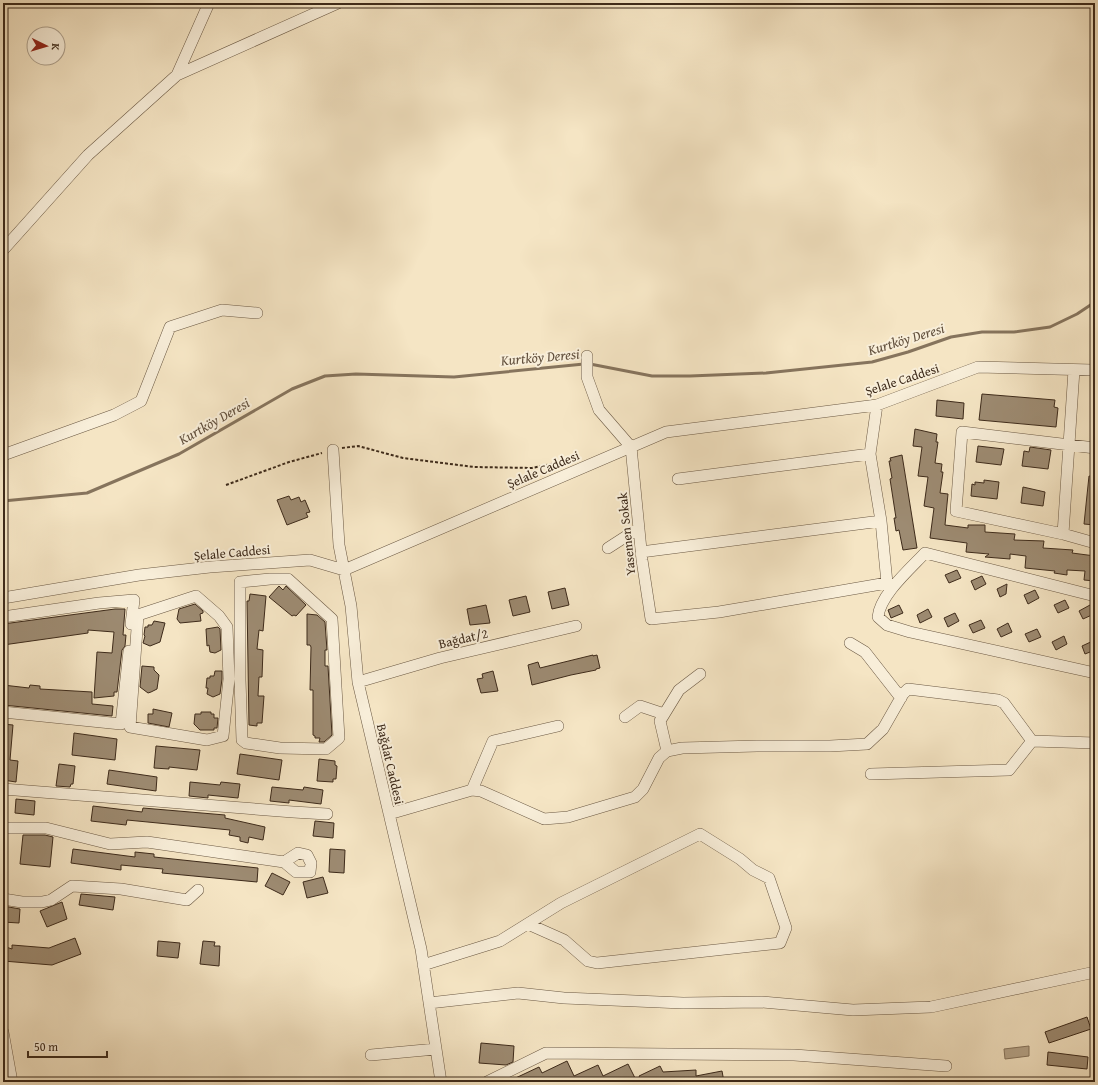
<svg xmlns="http://www.w3.org/2000/svg" width="1098" height="1085" viewBox="0 0 1098 1085" font-family="'Gentium Book Plus',serif">
<style>
.water{fill:#b6a58a;stroke:#86745d}
.lines{fill:none;stroke-linecap:round;stroke-linejoin:round}
.stream{stroke:#86745d;stroke-width:3}
.building{fill:#9d8b72;stroke:#3d2a1a}
.minor-casing{stroke:#6b5944;stroke-width:12}
.path{stroke:#3d2a1a;stroke-width:2;stroke-dasharray:3 2;stroke-linecap:butt}
.minor{stroke:#f8eed9;stroke-width:11}
.labels{text-anchor:middle;stroke-width:4;stroke-linejoin:round;paint-order:stroke}
.street-label{font-size:13px;fill:#3d2a1a;stroke:#f8eed9}
.water-label{font-size:14px;font-style:italic;fill:#614f3c;stroke:#f8eed9}
</style>
<rect width="100%" height="100%" fill="#f5e5c4"/>
<filter id="stains"><feTurbulence type="fractalNoise" baseFrequency=".005" numOctaves="4"/><feColorMatrix values="0 0 0 0 .2 0 0 0 0 .09 0 0 0 0 .02 0 0 0 .5 -.17"/></filter>
<radialGradient id="worn" r=".72"><stop offset=".6" stop-color="#630" stop-opacity="0"/><stop offset="1" stop-color="#630" stop-opacity=".3"/></radialGradient>
<path class="water" d="M1029 1046V1056L1005 1059 1004 1049Z"/>
<g class="lines">
<path class="stream" d="M590 364 652 376H690L766 373 872 362 908 352 951 337 982 332H1014L1050 327 1077 314 1095 302
M3 501 87 493 179 454 292 389 325 376 356 374 454 377 584 364"/>
</g>
<path class="building" d="M982 394 1055 400 1054 407 1058 408 1056 427 979 420Z
M937 400 964 403 963 419 936 416Z
M915 429 937 434 936 442H938L935 463 942 464 941 472H943L940 493 948 494 945 525 968 528V525H985V532L1015 534 1014 540 1044 541 1043 548 1073 550 1072 553 1095 556V581L1084 580 1085 571 1067 570V575L1054 573 1055 571 1025 568 1026 556 1010 554V559L985 557 989 554 966 552 967 543 930 538 934 508 924 506 928 477 918 476 922 447 913 446Z
M978 446 1004 449 1001 465 976 462Z
M1030 447 1051 450 1048 469 1022 466 1024 451 1029 452Z
M902 455 917 548 903 550 899 530 896 531 894 518H896L890 479 892 478 889 461H891L890 458Z
M1089 476 1095 477V525L1084 524Z
M984 480 999 482 997 499 971 496 972 484 975 485V482L984 483Z
M1023 487 1045 492 1043 506 1021 503Z
M289 496 291 500 299 497 301 502 305 500 310 512 306 513 308 517 287 525 277 500Z
M957 570 961 578 949 583 945 575Z
M982 576 986 584 975 590 971 581Z
M1007 584 1006 594 1000 597 997 589Z
M279 586 283 590 286 586 306 605 296 616 294 615 292 616 269 597Z
M565 588 569 605 552 609 548 592Z
M1035 590 1039 598 1028 604 1024 595Z
M250 594 266 596 263 631 259 630 257 649 263 650 262 677H259L258 696H264L262 723H257V726L249 725 247 601H249Z
M526 596 530 612 513 616 509 600Z
M1065 600 1069 608 1058 613 1054 605Z
M195 604 203 611V613L200 614 201 621 180 623 177 619 179 609Z
M486 605 490 623 470 625 467 609Z
M899 605 903 613 891 618 888 610Z
M1090 605 1094 614 1083 619 1079 611Z
M115 609H125L123 635H126L125 646 122 650 117 692H114V696L94 698 97 652 112 653 114 632 88 630V633L3 645V624Z
M928 609 932 617 920 623 917 615Z
M955 613 959 621 948 627 944 618Z
M307 614 317 615 325 622 327 650H325V666H328L332 735 324 742H319L320 738H315V736L313 735V690H310L311 647 310 645H307Z
M981 620 985 628 973 633 969 625Z
M154 621 165 623 160 642 150 646 143 643 145 636 144 635 145 627H148V625H152Z
M1008 623 1012 632 1001 637 997 629Z
M218 627 220 629 221 650 215 653 210 652 209 645 207 646 206 629Z
M1037 629 1041 637 1029 642 1025 634Z
M1064 636 1067 644 1056 650 1052 642Z
M1095 640V650L1085 654 1082 646Z
M593 655V656L597 655 600 668 596 669V670L571 675 532 685 528 665 538 662 540 668Z
M142 666 154 667V670L159 675 157 689 151 692 148 693 140 687Z
M215 671H222V679L220 694 213 697 207 694 208 688H206L207 678H210V676H214Z
M493 671 498 691 481 693 477 679 483 678 482 674Z
M3 685 29 688 30 685 40 686V689L92 692V704L113 706 112 716 3 705Z
M153 709 172 713 169 727 148 723V714H153Z
M201 712H211V714H214V718H218L217 728H214V730H200L194 724 195 714H201Z
M3 724 13 725 10 760 18 761 16 782 3 780Z
M74 733 117 739 115 760 72 755Z
M156 746 200 750 197 770 169 767V769L154 768Z
M240 754 282 760 279 780 237 774Z
M319 759 335 761V765L337 766 336 779H333V782L317 781Z
M59 764 75 766 73 784H71L70 787 56 786Z
M109 770 157 777 156 791 107 784Z
M190 782 220 785 221 782 240 784 238 798 208 795V798L189 796Z
M272 787 303 790 304 787 323 790 321 804 289 800V803L270 801Z
M16 799 35 801 34 815 15 813Z
M93 806 142 812 143 808 225 815V818L265 827 263 840 249 837 248 843 240 841V837L229 835 230 830 127 820 126 825 91 821Z
M315 821 334 823 333 838 313 836Z
M23 835H45L53 837 50 867 20 864Z
M73 849 135 857V852L154 854V857L258 868 257 882 162 873 163 869 121 865V870L71 863Z
M330 849 345 850 344 873 329 872Z
M272 873 290 882 283 895 265 886Z
M323 877 328 893 307 898 303 882Z
M81 894 115 897 113 910 79 905Z
M62 902 67 919 47 927 40 911Z
M3 906 20 909 19 923 3 922Z
M75 938 81 954 52 965 3 961V946L12 949V945L49 948Z
M158 941 180 943 178 958 157 956Z
M203 941 215 942 214 946H220L219 966 200 964Z
M1087 1017 1091 1029 1049 1043 1045 1032Z
M481 1043 514 1046 513 1062 506 1065 479 1063Z
M1048 1052 1088 1057 1087 1069 1047 1065Z
M567 1061 574 1076 598 1065 603 1076 628 1064 637 1082H507L539 1067 542 1073Z
M660 1066 663 1072 696 1070V1076L722 1071 724 1082H642L639 1076Z"/>
<g class="lines">
<g class="minor-casing">
<path id="minor" d="M177 75 338 3
M3 250 88 155 177 75 209 3
M587 356V377L599 410 631 447 642 560 651 619 719 612 887 583 881 521 870 454 877 405
M1074 370 1063 534 1095 543
M333 450 339 545 351 606 358 682 421 949 441 1082
M3 455 114 415 141 401 170 327 222 310 257 313
M678 479 870 454
M1063 534 956 511 962 432 1095 448
M608 548 639 528
M641 552 881 521
M270 579H288L332 619 339 738 326 749 280 748 246 743 242 740 240 680V582Z
M196 596 219 616 227 627 229 679 223 736 207 740 130 727 138 615Z
M1095 596 925 553C910 569 880 595 878 617L887 625 910 632 1095 673
M3 598 139 575 210 567 310 560 344 570 666 432 877 405 978 367 1092 370
M3 617 99 603 134 600 131 624
M850 643 865 652 901 698
M358 682 440 658 576 626
M3 712 121 724 129 651
M625 717 640 706 664 714
M667 751 660 721 679 690 700 674
M871 774 1009 770 1032 741
M3 789 293 812 327 814
M472 790 493 741 558 726
M389 814 472 790 481 791 544 819 568 817 635 797 643 789 659 758 667 751 682 748 757 746H830L867 744 883 729 903 694 908 689 998 700 1004 703 1032 741 1095 743
M3 828H46L110 844 147 842 284 862 296 872H310L311 863 307 855 298 853 284 862
M3 899 22 902H42L51 900 72 886 121 889 187 900 198 890
M423 965 500 941 561 903 700 834 740 859 753 870 769 878 786 928 780 943 597 963 588 961 564 940 528 924
M429 1003 518 993 564 998 683 1003 762 1002 853 1010 931 1007 1095 972
M3 1032 12 1082
M371 1055 436 1049
M487 1082 546 1053 794 1055 946 1066"/>
</g>
<path class="path" d="M342 448 358 446 403 458 474 467 532 468 575 459
M226 485 289 462 322 453"/>
<use href="#minor" class="minor"/>
</g>
<g class="labels">
<g class="street-label">
<text transform="translate(902 379) rotate(-18)" y="5">Şelale Caddesi</text>
<text transform="translate(543 469) rotate(-23)" y="5">Şelale Caddesi</text>
<text transform="translate(626 534) rotate(-96)" y="5">Yasemen Sokak</text>
<text transform="translate(232 552) rotate(-5)" y="5">Şelale Caddesi</text>
<text transform="translate(463 638) rotate(-13)" y="5">Bağdat/2</text>
<text transform="translate(391 764) rotate(77)" y="5">Bağdat Caddesi</text>
</g>
<g class="water-label">
<text transform="translate(906 339) rotate(-17)" y="5">Kurtköy Deresi</text>
<text transform="translate(540 357) rotate(-5)" y="5">Kurtköy Deresi</text>
<text transform="translate(214 421) rotate(-30)" y="5">Kurtköy Deresi</text>
</g>
</g>
<rect width="1098" height="1085" fill="none" stroke="#f5e5c4" stroke-width="16"/>
<rect x="4" y="4" width="1090" height="1077" fill="none" stroke="#3d2a1a" stroke-width="2"/>
<rect x="8" y="8" width="1082" height="1069" fill="none" stroke="#3d2a1a"/>
<g transform="translate(46 46) rotate(95)"><circle r="19" fill="#f8eed9" stroke="#ada08d"/>
<path d="M0-3L7 15L0 10L-7 15Z" fill="#8f2418"/>
<text y="-6" font-size="11" font-weight="bold" text-anchor="middle" fill="#3d2a1a">K</text>
</g>
<path d="M28 1051v6h79v-6" fill="none" stroke="#3d2a1a" stroke-width="2"/>
<text x="34" y="1051" font-size="12" fill="#3d2a1a" stroke="#f8eed9" stroke-width="3" paint-order="stroke">50 m</text>
<rect width="100%" height="100%" filter="url(#stains)"/>
<rect width="100%" height="100%" fill="url(#worn)"/>
</svg>
